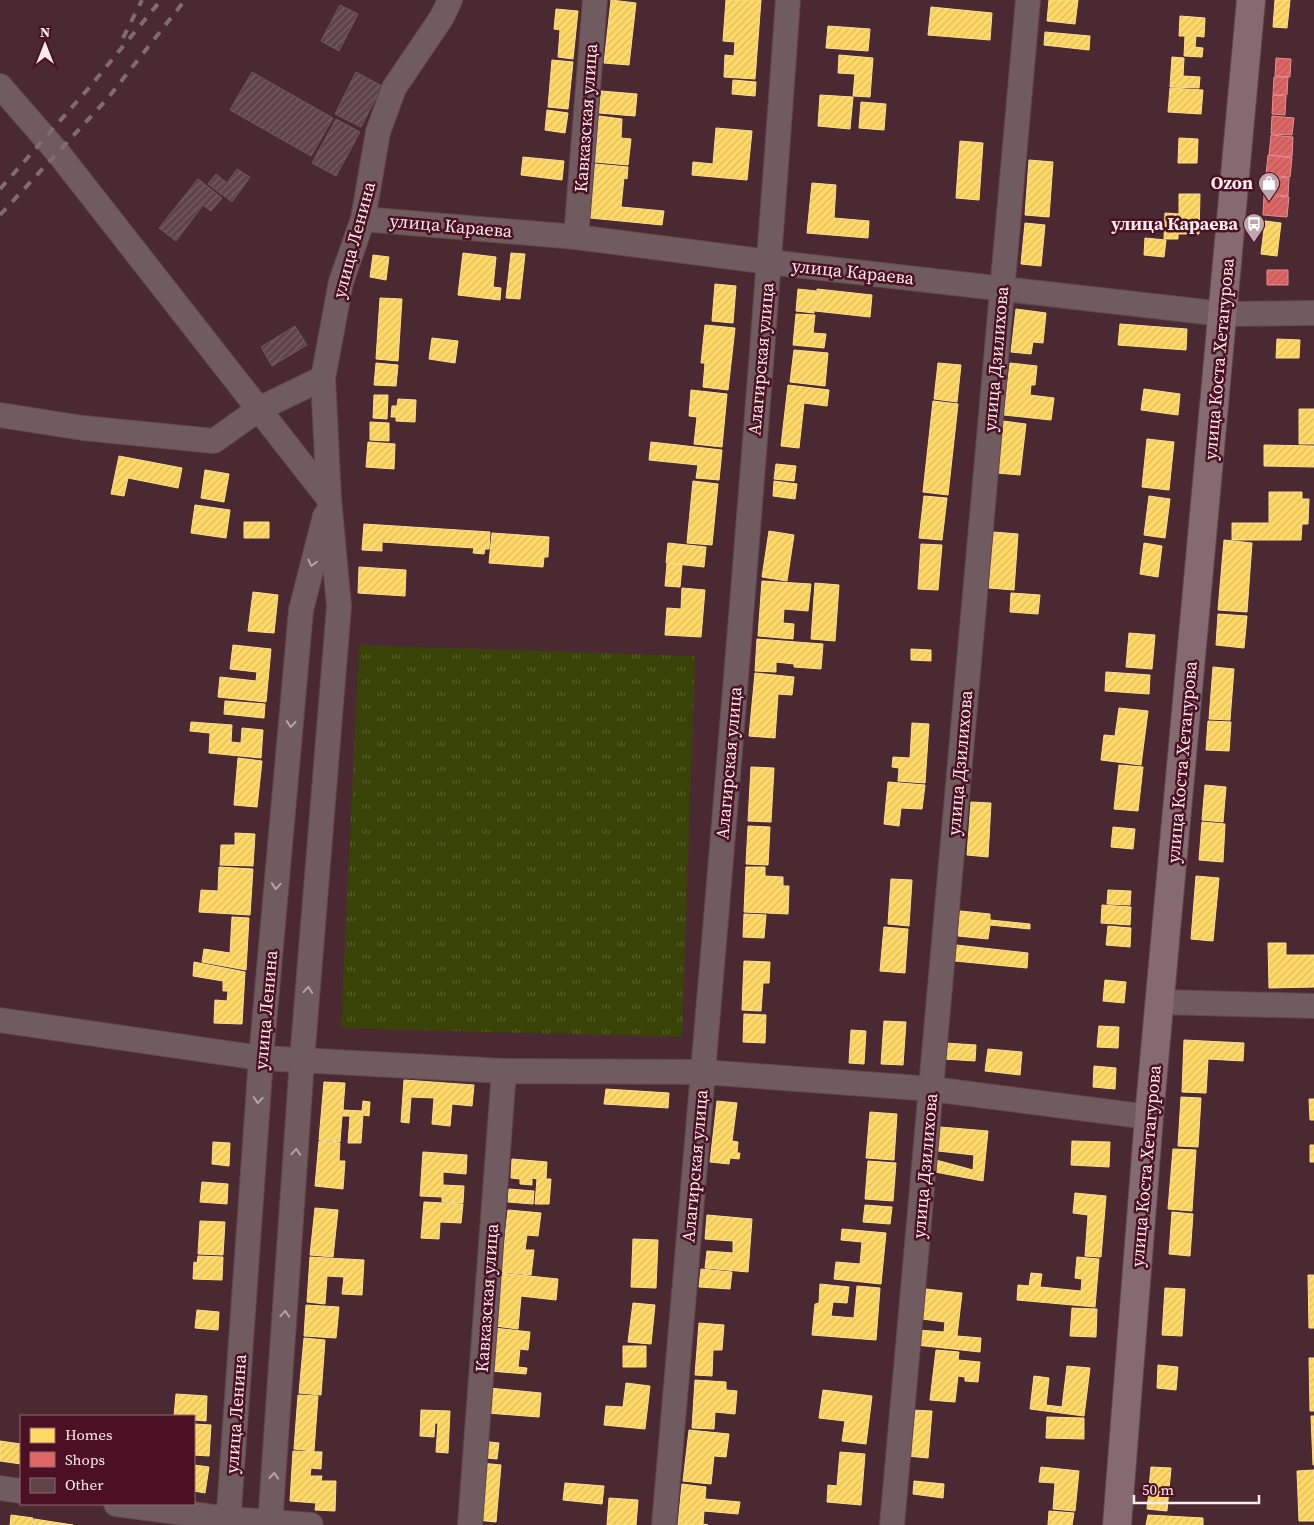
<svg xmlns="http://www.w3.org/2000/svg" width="1314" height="1525" viewBox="0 0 1314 1525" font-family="'Source Serif 4',serif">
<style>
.park{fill:url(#park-tufts)}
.homes{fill:url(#homes-hatch);stroke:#fede8f}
.shops{fill:url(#shops-hatch);stroke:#e88e8f}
.building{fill:url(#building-hatch);stroke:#715559}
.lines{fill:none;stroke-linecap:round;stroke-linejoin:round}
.minor-casing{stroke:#60474e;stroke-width:26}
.major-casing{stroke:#60474e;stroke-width:30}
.minor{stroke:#6f5b60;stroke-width:24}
.major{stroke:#856a72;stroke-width:28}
.rail{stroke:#7f6c71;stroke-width:4;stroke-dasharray:9 9;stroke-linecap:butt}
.oneway{stroke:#b5a3a7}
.labels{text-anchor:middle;stroke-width:5;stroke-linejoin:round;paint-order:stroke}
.street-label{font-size:18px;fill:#fbebee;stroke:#4b1024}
.poi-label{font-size:18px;font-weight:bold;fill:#fbebee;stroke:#4b1024;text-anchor:end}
</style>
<defs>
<pattern id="park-tufts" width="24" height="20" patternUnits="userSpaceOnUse" patternTransform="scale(1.25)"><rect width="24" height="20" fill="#394308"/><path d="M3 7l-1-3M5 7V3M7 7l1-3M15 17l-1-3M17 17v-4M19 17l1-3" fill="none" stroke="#575e2c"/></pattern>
<pattern id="homes-hatch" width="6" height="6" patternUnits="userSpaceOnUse" patternTransform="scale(1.25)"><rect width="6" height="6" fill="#ffd966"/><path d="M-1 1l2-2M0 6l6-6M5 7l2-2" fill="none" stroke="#dbbc60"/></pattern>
<pattern id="shops-hatch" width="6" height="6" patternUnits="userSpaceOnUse" patternTransform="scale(1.25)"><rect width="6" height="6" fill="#e06666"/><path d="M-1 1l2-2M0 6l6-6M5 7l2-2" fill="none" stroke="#b35c5d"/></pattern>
<pattern id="building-hatch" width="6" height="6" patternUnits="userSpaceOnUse" patternTransform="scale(1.25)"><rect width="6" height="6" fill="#5f4549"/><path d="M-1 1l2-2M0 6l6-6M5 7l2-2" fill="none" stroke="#776064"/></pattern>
</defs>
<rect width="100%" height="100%" fill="#4a2933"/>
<path class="park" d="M359 645 695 656 682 1037 341 1028Z"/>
<path class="homes" d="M611 0 636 3 629 65 604 63Z
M726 0H761L755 79 724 77 725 55 734 56 735 42 723 41Z
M1049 0H1078L1075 24 1047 21Z
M1275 0H1290L1287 28 1273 27Z
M931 7 992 13 990 40 928 35Z
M556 9 578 11 573 59 558 57 560 30 554 29Z
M1180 16 1205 18 1204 37 1196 36 1195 47 1203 48 1202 57 1184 56 1185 36H1179Z
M828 26 870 29 868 51 826 48Z
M1045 32 1090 36 1089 50 1044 45Z
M839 55 873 58 870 97 853 96 855 74 838 73Z
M1172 57 1184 58 1183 76 1200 77 1199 88 1170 87Z
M552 60 573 62 568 109 548 107Z
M733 80 756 82 755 96 732 94Z
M1170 88 1203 90 1201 114 1168 112Z
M601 91 637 94 635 116 599 113Z
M820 95 853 97 850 129 818 126Z
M861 102 886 104 884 130 859 128Z
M547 110 568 113 565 133 545 130Z
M599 116 622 119 621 138 631 139 628 165 595 162Z
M716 128 752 131 747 180 692 175 693 162 713 164Z
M1179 138 1198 139 1197 163H1178Z
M960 141 983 143 979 200 956 198Z
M523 157 564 161 562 180 521 175Z
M1029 160 1053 162 1049 217 1025 215Z
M595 164 628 167 627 179 624 178 621 207 664 211 662 225 590 218Z
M812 183 836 185 834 218 869 221 868 238 807 233Z
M1179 194H1200L1199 234H1178V239H1164L1165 213 1179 214Z
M1265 221 1281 223 1277 256 1261 254Z
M1025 223 1045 225 1041 266 1021 264Z
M1145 238 1166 240 1164 257 1144 255Z
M463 253 496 257 493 287 501 288 500 300 458 295Z
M511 253 525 254 520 299 506 298Z
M373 255 389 257 386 280 370 277Z
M715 284 736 286 733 323 712 321Z
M798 289 816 291 814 313 796 311Z
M817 289 872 295 870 317 815 311Z
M380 298 402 299 398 361 376 359Z
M1016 309 1046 313 1043 343 1033 342 1031 354 1011 352Z
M796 314 815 315 813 333 826 334 824 348 793 345Z
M1120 324 1187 329 1186 350 1118 345Z
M705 325 735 328 728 390 703 387 705 363H701Z
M432 338 458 341 455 363 429 359Z
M1277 339 1300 340 1299 358H1276Z
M794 350 828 353 825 386 790 382Z
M376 363 398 365 396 386 374 385Z
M938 363 961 365 957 402 934 399Z
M1010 363 1037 366 1035 385H1031L1030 395 1054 398 1051 420 1004 415Z
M788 385 829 390 827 406 804 403 799 448 781 446Z
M1144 389 1180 394 1178 415 1141 410Z
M691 390 727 394 722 447 694 444 697 417 689 416Z
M374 395H388L387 419 373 418Z
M398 399 416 400 415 422 396 421V417H391L392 406H397Z
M933 401 958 404 948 495 923 492Z
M1299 409H1314V444H1299Z
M1003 421 1026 424 1020 475 997 473Z
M370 422 389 423V441L370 440Z
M1147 439 1174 442 1169 490 1142 487Z
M368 442 395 444 394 469 366 467Z
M651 442 722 450 719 480 696 478 698 465 649 460Z
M1264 445 1314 446V467L1264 466Z
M119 456 182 468 178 488 128 478 124 496 111 494Z
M776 464 796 466 794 481 774 479Z
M205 470 229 474 224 502 201 498Z
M693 481 718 484 712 545 687 543Z
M774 481 797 484 795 499 773 496Z
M1269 492H1302V499H1309L1308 524H1302L1301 540H1232V523H1269Z
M924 496 947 498 942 540 919 538Z
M1149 496 1170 499 1165 538 1144 535Z
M195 505 230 510 226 538 191 533Z
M244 522H269V538H244Z
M364 524 490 532 489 549H485L484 554 473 553 474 548 382 542V551L362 550Z
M769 531 794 535 787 581 762 577Z
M993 532 1018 534 1014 590 989 588Z
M492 533 549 537 548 557H544L543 567 489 563Z
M1224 540 1252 543 1247 612 1218 610Z
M668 543 706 547 704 567 666 563Z
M1144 543 1162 546 1158 577 1140 574Z
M921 544 942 545 938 590 918 589Z
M667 564 682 565 680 587 665 586Z
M359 567 406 570 405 596 358 593Z
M762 581 811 584 808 611 784 609 783 623 794 624 793 639 758 636Z
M815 583 839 585 835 641 811 639Z
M682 588 705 590 701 637 665 635 667 608 681 609Z
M253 592 278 595 274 633 248 631Z
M1011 593 1040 595 1038 614 1010 612Z
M1218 614 1247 616 1244 648 1216 645Z
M1129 633 1155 635 1152 669 1126 667Z
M757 639 823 644 821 669 794 667V664L776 662V672L755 671Z
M233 645 271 649 266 702 218 697 220 677 256 681 257 672 230 669Z
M911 649 931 650V661L911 660Z
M1213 667 1234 669 1230 720 1209 719Z
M1106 672 1150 675 1149 694 1105 691Z
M755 673 794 677 792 695 778 694 775 738 749 736Z
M225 701 265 704 264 718 224 714Z
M1119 708 1148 711 1141 765 1101 760 1104 735 1115 736Z
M1208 721 1231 722 1229 751 1206 750Z
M191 722 232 725 231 742 241 743 242 728 263 730 261 758 209 753 210 733 190 731Z
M912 723 929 724 925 783 898 781 899 768 892 767 893 757 910 758Z
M238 758 262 761 257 807 234 805Z
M1119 765 1143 767 1138 811 1114 809Z
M751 767 774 768 771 822 748 821Z
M888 782 925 785 922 809 901 808 899 826 884 824Z
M1205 785 1226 787 1223 822 1202 820Z
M971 802 991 803 988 857 967 855Z
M1202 822 1225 824 1223 862 1199 860Z
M748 826 770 827 768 865 746 864Z
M1113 827 1135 829 1133 849 1111 847Z
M235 833 255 834 253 866 220 865 221 845H235Z
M219 867 253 869 250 915 199 912 201 890 218 891Z
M746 867H765V876L783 877V886H789L788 914 744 912Z
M1196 876 1219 878 1213 941 1191 939Z
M891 879 912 880 909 926 888 924Z
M1108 890 1131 891 1130 905 1107 904Z
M1102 905 1131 907 1130 925 1101 923Z
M960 911 990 914V920L1030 924V929L990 925 988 939 958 936Z
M744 914 766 915 764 938 743 937Z
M232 917 249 918 246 970 202 962 204 949 230 953Z
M1108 926 1131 928 1130 947 1106 945Z
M884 927 908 929 905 973 880 971Z
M1268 943H1286V955H1314V987L1269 988Z
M956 945 1028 953 1027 968 955 961Z
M744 961 770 962 769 983H763L761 1011 742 1010Z
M194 962 245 972 242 1024 214 1023 215 1000 227 1001 228 991H223V981L193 976Z
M1105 980 1126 982 1124 1003 1103 1001Z
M744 1014 766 1015 765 1043 743 1042Z
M884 1021 906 1022 903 1065 881 1064Z
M1099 1026 1119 1027 1118 1048 1097 1047Z
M851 1030 866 1031 864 1064 849 1063Z
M1184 1040 1244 1043 1243 1061 1208 1059 1206 1093 1182 1092Z
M945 1043 976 1045 975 1061 944 1059Z
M988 1049 1022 1052 1020 1075 985 1071Z
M1094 1066 1116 1068 1115 1089 1093 1087Z
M404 1080 474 1085 472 1106 452 1104 450 1126 432 1124 434 1098 411 1097 409 1123 401 1122Z
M324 1082 345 1083 343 1110 362 1111 363 1101 370 1102 369 1116 363 1115 361 1143H348L350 1116H342L340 1142 319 1140Z
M606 1089 669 1093 668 1108 604 1104Z
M1181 1097 1201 1098 1198 1147 1178 1146Z
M1309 1099H1314V1120H1310Z
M717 1101 737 1103 732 1141 738 1142 737 1153H740L739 1159 730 1158 729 1164 710 1162Z
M870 1112 897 1114 894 1160 866 1158Z
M940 1127 988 1131 983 1181 935 1172 936 1160 973 1170 974 1155 938 1151Z
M319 1141 340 1143 339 1161H345L343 1189 315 1186Z
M1072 1141 1110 1142 1109 1167 1071 1165Z
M213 1142 230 1143 229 1166 212 1164Z
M1310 1145H1314V1162H1310Z
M1173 1149 1196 1150 1192 1211 1168 1209Z
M423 1152 467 1155 466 1174 443 1172V1185L464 1186 463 1203 442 1202V1197L420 1196Z
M512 1159 547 1162 546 1179H551L549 1204H535L537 1179 532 1178V1185L520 1184V1179L511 1178Z
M868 1161 896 1163 893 1201 865 1199Z
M202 1182 228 1184 227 1204 200 1202Z
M509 1189 534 1191 533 1204 508 1202Z
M1075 1193 1106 1196 1101 1257 1085 1256 1088 1215 1073 1213Z
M424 1202 463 1204 461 1223 440 1222 439 1239 421 1238Z
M865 1205 892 1207 890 1224 863 1222Z
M315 1208 338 1210 333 1257 310 1255Z
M508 1210 541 1213 538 1236 527 1235 525 1250H534L531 1275 501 1272Z
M1172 1212 1193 1214 1190 1256 1169 1254Z
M707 1215 752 1219 748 1272 705 1268 707 1251 733 1253V1241L705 1239Z
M200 1221 225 1222 223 1255 198 1254Z
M842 1229 886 1233 881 1284 834 1279 836 1262 860 1264 862 1242 841 1240Z
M633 1239 658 1240 656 1288 631 1287Z
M198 1256 223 1257 222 1280 193 1279 194 1262 197 1263Z
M310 1257 364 1260 362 1295 342 1294 344 1277 327 1276 325 1304 307 1302Z
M1077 1257 1099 1259 1095 1307 1017 1300 1018 1285 1029 1286 1031 1273 1042 1274 1040 1287 1081 1291 1082 1279 1075 1278Z
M701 1269 732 1272 730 1289 699 1287Z
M500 1273 558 1279 556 1300 521 1296 518 1329 495 1326Z
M1308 1275H1314V1328H1309Z
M820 1284 849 1287 847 1303 833 1302 831 1316 854 1318 857 1286 880 1288 876 1340 812 1335 815 1304 819 1303Z
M1165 1288 1185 1289 1182 1336 1162 1335Z
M926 1289 962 1293 957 1336 981 1338 980 1352 916 1345 918 1330 944 1332 945 1322 922 1319Z
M633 1303 655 1305 651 1344 628 1342Z
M306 1305 339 1307 336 1338 304 1336Z
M1072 1308 1097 1309 1096 1337 1070 1336Z
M197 1310 219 1312 218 1330 195 1328Z
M699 1323 724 1325 722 1350H713L712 1376 695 1375Z
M494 1328 530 1332 528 1350 520 1349 518 1367 527 1368 526 1374 490 1371Z
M304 1338 325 1340 321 1395 299 1393Z
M623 1346H646V1367H623Z
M936 1350 959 1352 958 1360 980 1362 978 1382 965 1381V1377L958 1376 955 1402 930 1400Z
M1309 1358H1314V1411H1310Z
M1158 1365 1178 1367 1176 1390 1157 1388Z
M1067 1366 1090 1368 1084 1416 1030 1409 1034 1376 1049 1378 1046 1405 1062 1407Z
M695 1380 726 1382V1390L737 1391 735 1414 715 1412 714 1429 692 1428Z
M626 1383 650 1386 645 1429 604 1425 606 1406 623 1407Z
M489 1388 541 1393 539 1417 487 1413Z
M823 1390 872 1396 866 1444 842 1441 845 1421 819 1418Z
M176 1394 207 1396 206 1421 194 1420V1416H174Z
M298 1395 318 1396 314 1451 294 1449Z
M421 1410 450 1411 448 1453 436 1452 438 1423H435L434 1437 420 1436Z
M911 1410 932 1411 928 1458 907 1456Z
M1311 1416H1314V1465H1313Z
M1047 1417 1084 1418V1439L1046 1438Z
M194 1424 211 1425 209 1456 194 1455Z
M689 1430 729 1434 726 1457 714 1456 711 1484 683 1481Z
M0 1441 21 1444V1464L0 1461Z
M481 1441 499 1443 497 1459 479 1457Z
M293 1451 322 1452 321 1469 311 1468 310 1476H322L321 1481H336L335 1511 315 1510 316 1503 290 1501Z
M840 1452 865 1454 861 1505 827 1502 828 1485 837 1486Z
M481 1463 501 1465 496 1522 476 1520Z
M194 1465 209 1467 205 1493 194 1491Z
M1041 1467 1079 1471 1075 1511 1053 1509 1055 1483 1039 1482Z
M1151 1467 1171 1468 1167 1511 1147 1509Z
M1314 1470V1521H1299L1297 1471Z
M914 1481 944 1484 943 1498 913 1494Z
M565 1483 604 1486 602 1504 563 1500Z
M682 1484 706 1487 705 1499 740 1502 738 1514 704 1511 703 1524 708 1525H678Z
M609 1498 638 1500 636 1525H607Z
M1049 1511 1074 1513 1072 1525H1048Z
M11 1515 33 1518 32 1525H10Z
M1148 1515 1203 1518V1525H1146Z
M34 1519 73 1525H33Z"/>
<path class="shops" d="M1276 58 1291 59 1290 77 1275 76Z
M1274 77H1288L1287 95H1273Z
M1273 95 1286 96 1285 115 1272 114Z
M1272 116 1294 118 1292 135 1271 134Z
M1271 135 1293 137 1292 157 1269 155Z
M1268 155 1292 158 1290 177 1266 175Z
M1267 176 1289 178 1288 196 1266 194Z
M1264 195 1289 197 1287 217 1263 215Z
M1267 270H1288V285H1267Z"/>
<path class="building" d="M340 5 358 14 339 51 321 41Z
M252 72 333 118 311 156 230 110Z
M356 72 382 86 361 127 335 114Z
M336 119 360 132 336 176 312 163Z
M237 169 250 177 232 202 208 184 216 174 227 183Z
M198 179 222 198 211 211 203 205 176 241 159 228Z
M295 326 307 345 272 366 261 347Z"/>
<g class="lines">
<g class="minor-casing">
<path id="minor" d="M0 86 59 154 329 499
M363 219 576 237 769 262 1223 314 1314 313
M576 237 595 0
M0 415 83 428 214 441 259 409 323 378
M1160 1002 1314 1006
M0 1020 261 1058 504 1071 703 1072 932 1089 1149 1117
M0 1488 21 1491
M116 1504 229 1519 311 1525
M228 1525 261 1058 301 610 325 516
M270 1525 302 1060 339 606 329 499 323 378 341 282 363 219 378 132 394 88 442 17 450 0
M470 1525 504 1071
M664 1525C708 1017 752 509 788 0
M892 1525 1028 0"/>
</g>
<g class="major-casing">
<path id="major" d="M1117 1525 1149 1117 1251 0"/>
</g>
<use href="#minor" class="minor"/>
<use href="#major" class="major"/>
<path class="rail" d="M123 38 142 0
M0 189 88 89 161 0
M0 215 108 98 185 0"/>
</g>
<defs><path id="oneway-chevron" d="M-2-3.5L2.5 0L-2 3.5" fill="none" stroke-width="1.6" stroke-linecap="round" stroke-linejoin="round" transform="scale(1.25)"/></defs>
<g class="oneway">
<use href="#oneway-chevron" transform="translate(312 563) rotate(105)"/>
<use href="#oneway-chevron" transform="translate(291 724) rotate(95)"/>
<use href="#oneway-chevron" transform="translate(276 886) rotate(95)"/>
<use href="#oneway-chevron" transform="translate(308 990) rotate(-85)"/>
<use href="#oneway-chevron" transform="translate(258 1100) rotate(94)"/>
<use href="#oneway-chevron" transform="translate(296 1152) rotate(-86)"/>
<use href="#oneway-chevron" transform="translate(285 1314) rotate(-86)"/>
<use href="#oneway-chevron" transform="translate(274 1476) rotate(-86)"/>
</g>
<defs>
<g id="shop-pin" transform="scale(1.125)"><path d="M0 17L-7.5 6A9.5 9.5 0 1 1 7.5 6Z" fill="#bda7ad" stroke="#4b1024"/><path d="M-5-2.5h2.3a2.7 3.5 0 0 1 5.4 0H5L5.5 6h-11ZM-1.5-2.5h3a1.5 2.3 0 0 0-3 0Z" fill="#fff"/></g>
<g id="bus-pin" transform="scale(1.125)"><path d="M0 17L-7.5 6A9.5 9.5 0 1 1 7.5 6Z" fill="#bda7ad" stroke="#4b1024"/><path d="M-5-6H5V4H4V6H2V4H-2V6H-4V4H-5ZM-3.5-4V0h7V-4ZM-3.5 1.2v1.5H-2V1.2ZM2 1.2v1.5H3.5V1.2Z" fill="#fff"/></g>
</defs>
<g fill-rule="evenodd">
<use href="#shop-pin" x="1269" y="183"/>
<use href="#bus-pin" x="1254" y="224"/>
</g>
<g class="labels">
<g class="street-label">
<text transform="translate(586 118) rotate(-86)" y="6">Кавказская улица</text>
<text transform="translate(451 226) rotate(5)" y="6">улица Караева</text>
<text transform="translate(354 240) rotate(-75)" y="6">улица Ленина</text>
<text transform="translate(853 272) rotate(6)" y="6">улица Караева</text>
<text transform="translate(761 359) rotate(-85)" y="6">Алагирская улица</text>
<text transform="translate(996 359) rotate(-85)" y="6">улица Дзилихова</text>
<text transform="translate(1219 359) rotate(-85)" y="6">улица Коста Хетагурова</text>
<text transform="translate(1182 762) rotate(-85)" y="6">улица Коста Хетагурова</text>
<text transform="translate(729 763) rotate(-85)" y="6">Алагирская улица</text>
<text transform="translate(960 763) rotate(-85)" y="6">улица Дзилихова</text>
<text transform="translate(266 1010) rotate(-85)" y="6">улица Ленина</text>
<text transform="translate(695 1166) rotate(-85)" y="6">Алагирская улица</text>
<text transform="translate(925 1166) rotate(-85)" y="6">улица Дзилихова</text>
<text transform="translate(1146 1166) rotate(-85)" y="6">улица Коста Хетагурова</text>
<text transform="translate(487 1298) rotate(-86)" y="6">Кавказская улица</text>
<text transform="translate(236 1414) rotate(-86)" y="6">улица Ленина</text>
</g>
<g class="poi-label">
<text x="1253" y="189">Ozon</text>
<text x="1238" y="230">улица Караева</text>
</g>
</g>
<rect x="20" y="1415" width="175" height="90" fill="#4b1024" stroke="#916875"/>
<rect x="30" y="1428" width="25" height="15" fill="#ffd966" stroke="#916875"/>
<text x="65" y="1440" font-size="15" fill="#fbebee">Homes</text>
<rect x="30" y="1452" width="25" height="15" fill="#e06666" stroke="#916875"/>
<text x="65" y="1465" font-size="15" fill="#fbebee">Shops</text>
<rect x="30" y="1478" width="25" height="15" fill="#5f4549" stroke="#916875"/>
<text x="65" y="1490" font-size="15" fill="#fbebee">Other</text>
<g transform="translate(45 45)" stroke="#4b1024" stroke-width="4" paint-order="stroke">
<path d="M0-4L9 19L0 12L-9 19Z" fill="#fbebee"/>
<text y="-8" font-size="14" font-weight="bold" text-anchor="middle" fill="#fbebee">N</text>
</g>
<path d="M1134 1495v8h125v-8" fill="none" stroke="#fbebee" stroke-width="2.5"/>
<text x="1142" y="1495" font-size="15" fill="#fbebee" stroke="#4b1024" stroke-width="4" paint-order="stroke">50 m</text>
</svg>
